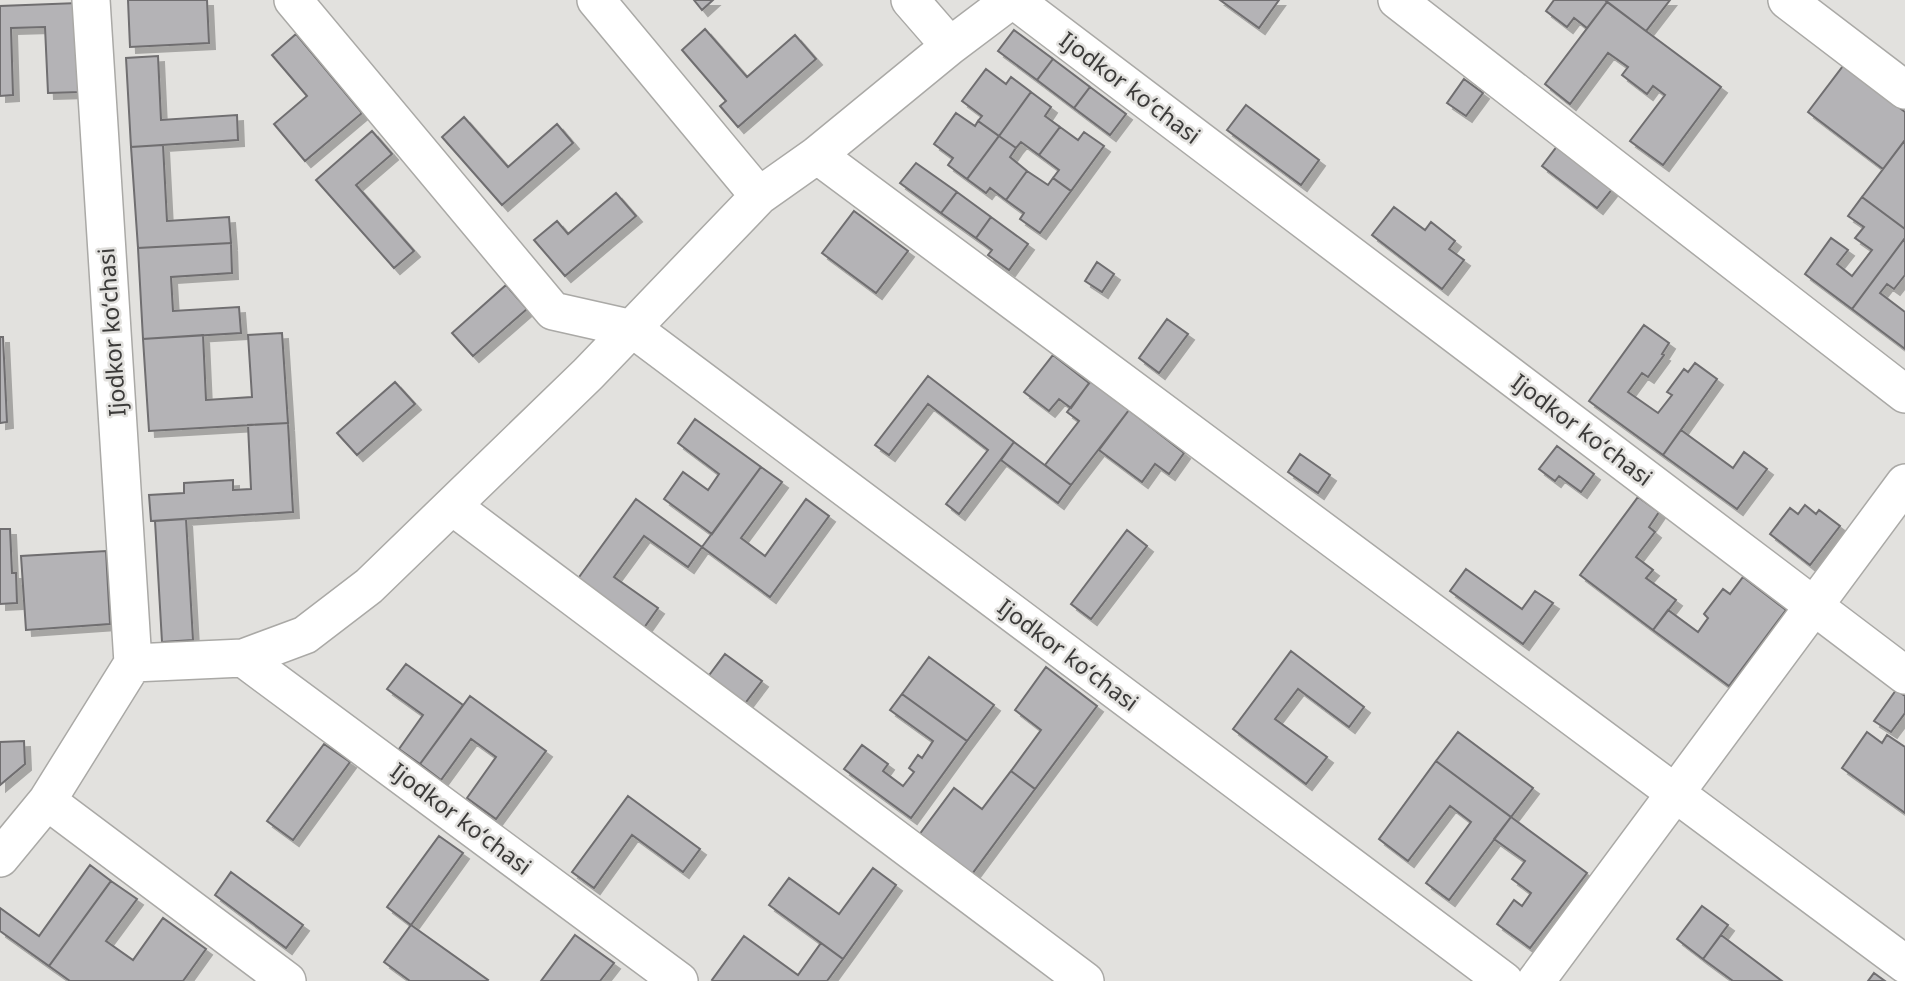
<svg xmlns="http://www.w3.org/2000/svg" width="1905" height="981" viewBox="0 0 1905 981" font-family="'Noto Sans',sans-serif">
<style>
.building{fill:#b4b3b6;stroke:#6f6e70;stroke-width:2;filter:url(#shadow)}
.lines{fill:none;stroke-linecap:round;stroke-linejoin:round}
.minor-casing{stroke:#aaa9a6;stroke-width:40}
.minor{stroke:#fff;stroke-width:37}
.labels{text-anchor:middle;stroke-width:5;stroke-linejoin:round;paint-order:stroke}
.street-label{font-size:23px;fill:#3c3b3a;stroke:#e2e1de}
</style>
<defs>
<filter id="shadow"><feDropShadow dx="6" dy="6" stdDeviation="0" flood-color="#0004"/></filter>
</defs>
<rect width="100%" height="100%" fill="#e2e1de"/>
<path class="building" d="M128 0H207L209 43 130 47Z
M694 0H713L702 10Z
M1220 0H1279L1259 28Z
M1554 0H1605L1607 2 1587 28 1574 18 1567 27 1546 11Z
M1605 0H1670L1646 31Z
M1607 2 1721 87 1663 165 1630 141 1665 95 1653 86 1647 94 1622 75 1628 67 1608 53 1570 104 1545 84Z
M78 3 81 92 48 93 45 27 11 28 13 95 0 96V6Z
M705 29 747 77 795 35 816 59 738 127 720 106 726 101 682 50Z
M1014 30 1053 59 1037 80 998 51Z
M296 34 362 113 305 161 274 124 307 96 272 55Z
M158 56 161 120 237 115 238 140 131 147 126 58Z
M1053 59 1090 87 1074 108 1037 80Z
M1843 66 1905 112V140L1883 169 1808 112Z
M986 69 1006 84 1011 77 1031 92 999 136 978 121 982 116 962 101Z
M1464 79 1483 93 1466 116 1447 103Z
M1090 87 1126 114 1110 135 1074 108Z
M1031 92 1051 107 1045 116 1060 127 1039 155 1021 142 1016 148 999 136Z
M1246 105 1319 160 1301 185 1227 130Z
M956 113 975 126 978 121 999 136 967 179 948 165 953 158 934 144Z
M464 117 508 167 557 124 573 143 502 205 442 137Z
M1060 127 1078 140 1084 132 1104 146 1071 191 1053 178 1059 170 1039 155Z
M372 131 392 154 356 185 414 251 394 268 316 180Z
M999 136 1016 148 1010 157 1027 171 1006 200 990 188 986 193 967 179Z
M1905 140V229L1862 197Z
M163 145 167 221 229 217 231 243 138 248 131 147Z
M1558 145 1613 188 1597 208 1542 166Z
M916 163 957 192 941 213 900 183Z
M1027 171 1048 185 1053 178 1071 191 1040 233 1020 219 1024 213 1006 200Z
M957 192 991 217 976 238 941 213Z
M616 193 636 216 565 276 534 240 557 221 568 234Z
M1862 197 1905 229V238L1852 309 1805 274 1831 238 1848 250 1837 264 1852 276 1872 250 1855 238 1864 227 1848 216Z
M1394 207 1425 230 1431 222 1455 241 1449 249 1464 260 1442 289 1372 235Z
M854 211 908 251 876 293 822 253Z
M991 217 1028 244 1009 270 988 255 992 250 976 238Z
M1905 238V275L1894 289 1887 284 1880 293 1905 312V349L1852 309Z
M231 243 232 273 171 277 173 311 239 307 241 333 143 339 138 248Z
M1097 262 1114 274 1102 292 1085 281Z
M506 285 527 309 473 356 452 333Z
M1167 319 1188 334 1159 373 1139 358Z
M1644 325 1669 343 1662 354 1664 355 1648 377 1642 373 1628 392 1658 413 1672 395 1667 392 1684 369 1688 372 1695 363 1717 379 1663 455 1589 401Z
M282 333 288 423 149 431 143 339 203 335 206 400 252 397 248 335Z
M0 337H3L7 422 0 423Z
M1053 355 1089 383 1071 408 1059 399 1049 411 1024 392Z
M928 376 1014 442 959 514 946 504 988 450 928 404 889 455 875 445Z
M1091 381 1129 410 1071 485 1045 465 1079 421 1067 412Z
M395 382 415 404 357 455 337 433Z
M1129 410 1184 453 1169 474 1155 464 1142 482 1099 450Z
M695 419 761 467 712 534 664 499 683 472 708 490 719 474 678 443Z
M288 423 293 512 151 521 149 495 184 493V483L233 480V490L251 489 248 425Z
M1681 430 1733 468 1744 452 1767 469 1737 509 1663 455Z
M1014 442 1071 485 1058 503 1001 460Z
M1557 446 1594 474 1581 492 1559 476 1555 481 1539 469Z
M1300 454 1330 475 1318 493 1288 472Z
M761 467 782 482 741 538 765 556 806 499 829 516 770 597 702 547Z
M1638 497 1659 512 1649 527 1655 532 1636 557 1653 570 1646 578 1676 600 1653 630 1580 575Z
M636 499 702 547 688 567 644 536 614 577 658 608 641 632 574 584Z
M1805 505 1816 514 1819 510 1840 526 1810 565 1770 534 1790 508 1798 514Z
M186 519 193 640 162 642 155 521Z
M0 529H10L12 573H16L17 603 0 604Z
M1127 530 1147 546 1091 619 1071 604Z
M106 551 110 624 26 630 21 556Z
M1466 569 1522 609 1535 591 1553 603 1523 644 1450 591Z
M1743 577 1786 610 1729 686 1653 630 1668 610 1698 632 1708 618 1704 614 1723 589 1730 594Z
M1291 651 1364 707 1349 727 1298 689 1275 719 1327 757 1306 784 1233 729Z
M725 654 762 681 743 706 707 678Z
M929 657 994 705 967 741 902 694Z
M406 664 463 705 420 764 399 749 423 715 387 689Z
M1046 667 1097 706 1035 789 1011 771 1041 730 1015 710Z
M1896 690 1905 696V713L1891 732 1874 721Z
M902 694 967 741 911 818 844 769 862 745 888 764 883 771 903 786 914 772 909 768 918 755 922 758 933 741 890 710Z
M470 696 546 751 496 819 467 798 496 757 471 739 441 780 420 764Z
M1458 732 1533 788 1511 817 1436 761Z
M1867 732 1882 743 1887 735 1905 747V813L1842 768Z
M24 741 25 764 0 785V742Z
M324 744 350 762 293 840 267 821Z
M1436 761 1511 817 1449 900 1426 883 1471 822 1450 806 1408 861 1379 839Z
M1011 771 1035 789 972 874 919 835 954 788 982 809Z
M628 796 700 849 683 872 632 835 594 888 572 872Z
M1511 817 1587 873 1530 948 1497 924 1514 900 1522 906 1531 893 1512 879 1525 861 1494 839Z
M439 836 463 853 411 925 387 907Z
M90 865 111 881 49 966 0 931V908L39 936Z
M873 868 896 885 843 959 769 905 789 878 839 914Z
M231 872 303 925 286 948 215 895Z
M111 881 137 899 106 941 133 960 163 918 206 949 183 981H70L49 966Z
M1702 906 1728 925 1703 959 1677 939Z
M411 925 488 980 487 981H410L384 962Z
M575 935 614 963 600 981H541Z
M1721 935 1782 981H1733L1703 959Z
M744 936 798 975 821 943 843 959 827 981H714L712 980Z
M1874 973 1885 981H1868Z"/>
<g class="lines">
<g class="minor-casing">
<path id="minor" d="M91 0 133 663
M293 0 553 311 633 329 1504 981
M596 0 759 196
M910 0 950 46
M1014 0 1905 675
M1397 0 1905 394
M1787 0 1905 90
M817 155 1905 964
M452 506 1085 981
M243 658 679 981
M47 801 287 981
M0 858 47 801 133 663 243 658 305 635 369 586 588 374 759 196 817 155 950 46 1011 0
M1536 981 1905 483"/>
</g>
<use href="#minor" class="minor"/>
</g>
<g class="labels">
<g class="street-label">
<text transform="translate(1130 88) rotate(37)" y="8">Ijodkor koʻchasi</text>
<text transform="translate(112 332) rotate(-94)" y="8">Ijodkor koʻchasi</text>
<text transform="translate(1582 430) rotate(37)" y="8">Ijodkor koʻchasi</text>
<text transform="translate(1068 655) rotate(37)" y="8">Ijodkor koʻchasi</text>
<text transform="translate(461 819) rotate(37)" y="8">Ijodkor koʻchasi</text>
</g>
</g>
</svg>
